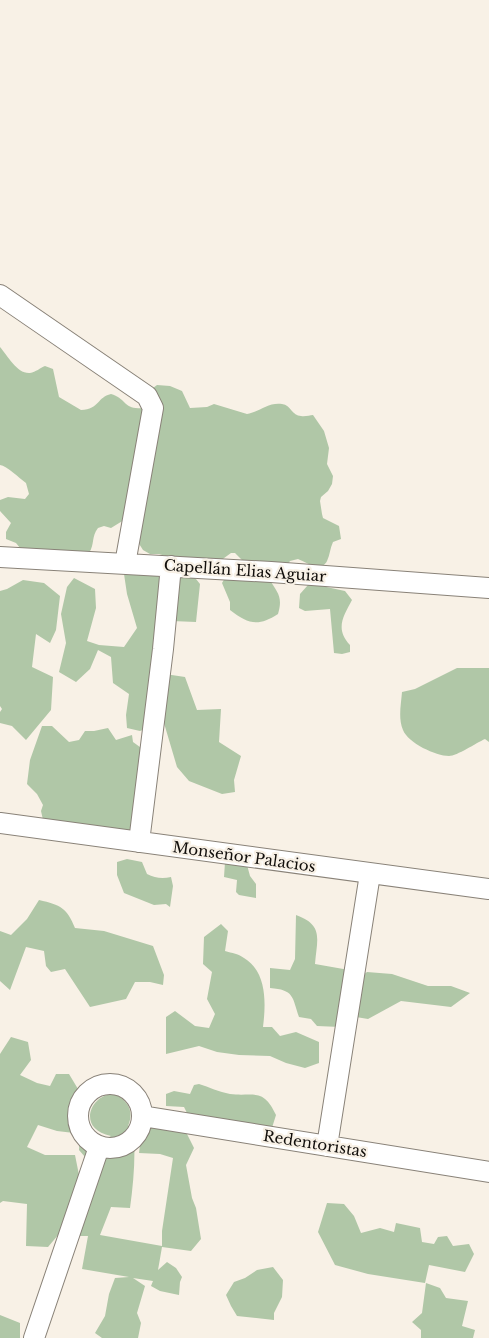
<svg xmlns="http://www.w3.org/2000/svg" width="489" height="1338" viewBox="0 0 489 1338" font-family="'Libre Baskerville',serif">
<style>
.green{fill:#b0c7a7}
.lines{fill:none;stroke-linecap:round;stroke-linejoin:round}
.minor-casing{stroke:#898278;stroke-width:22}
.minor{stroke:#fff;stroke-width:20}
.labels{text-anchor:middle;stroke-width:4.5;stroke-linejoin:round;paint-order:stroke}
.street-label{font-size:15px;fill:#120f0c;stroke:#f8f1e6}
</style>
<rect width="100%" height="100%" fill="#f8f1e6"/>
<path class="green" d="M0 347C8 356 17 374 30 373 36 372 40 368 45 366L53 369 59 397 81 410C100 409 97 397 111 394 126 398 124 410 142 408L153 388 157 385 170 386 182 391 190 408 207 407 214 404 247 414C260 412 268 402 282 404 291 405 292 416 301 416 305 417 310 415 313 415L324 431 329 448 327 464 333 476 332 484 328 491 321 497 320 501 322 514 323 518 339 526 341 539 333 542C330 548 330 555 327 561 321 573 306 562 298 559L290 561 287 565 244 562 235 553H231L220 561 192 557 180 559 200 584 196 622 172 621 153 726 140 731 127 728 126 715 129 694 113 683 111 657 98 650 90 669 76 682 59 672 66 643 61 614 67 587 74 578 95 589 96 608 87 641 99 645 124 647 137 628 127 594 124 574 175 559 159 554H150L143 550 124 520 111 528 104 526 98 528C91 537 95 544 89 553L20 548 16 543 6 539V532L11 523 0 511V500L8 497 25 499 29 494 26 483C19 478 7 466 0 465Z
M230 570 269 579C278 593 283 597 278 614 258 627 248 624 230 610V602L222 583Z
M23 580 44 583 60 596 56 630 50 643 36 634 32 667 53 677 51 710 26 740 12 726 0 723V712L2 709 0 706V591L7 589Z
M308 585H317L345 591 352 600C343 617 335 629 350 645V652L342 654 334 653 330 609 305 611 299 608 300 594Z
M457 668H489V742L485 739C476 743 457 756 449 756 436 756 408 743 403 730 398 718 401 705 402 692L415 689Z
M165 674 185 677 197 710 221 709 219 742 241 756 234 780 235 792 222 794 189 781 177 767 161 713Z
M42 726H52L69 742 79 740 85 731H94L108 728 116 740 132 735 133 742 144 750 138 767V790L136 810 129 831 44 824 41 811 43 805 37 794 27 784 30 760Z
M127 859 142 862 147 874C155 878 162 879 171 877L173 886 170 907 166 904 154 905 124 893 117 875V862Z
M225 862 247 865 250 876 256 884V898L239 895 236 892 237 880 224 877Z
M39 900C61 905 67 908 75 928L104 931 153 946 164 975 163 985 150 982H135L126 999 90 1007 65 969 51 972 46 966 44 951 26 947 10 990 0 981V931L11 935 27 919Z
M296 915C324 925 317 939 315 964L349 970 340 1027 317 1026 311 1019 299 1017C292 996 294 990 270 988V968L290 970 295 959Z
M221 924 228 931 225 951C232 953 239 954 244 958 267 972 266 1003 263 1027H272L280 1036 296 1032 319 1042V1063L305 1068 286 1063 270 1056 239 1055 217 1052 199 1046 166 1054V1017L175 1011 195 1026 209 1028 215 1014 207 999 212 972 203 964 204 937Z
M367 972 392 974 428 986H451L470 993 451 1007 401 1001 368 1019 356 1017 358 979Z
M11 1037 28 1042 31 1060 20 1075 37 1083 50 1086 56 1074H69L81 1094 74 1121V1133L57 1131 38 1125 27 1147 45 1155H75L80 1180 92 1165 79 1150 80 1136 105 1139 111 1136C65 1126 106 1073 127 1104 132 1111 131 1119 128 1126L133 1123C136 1152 134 1179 130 1208L111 1207 100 1235 162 1246V1231L173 1158 160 1154 139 1153 141 1137 150 1117 185 1130 194 1148 186 1165 192 1198 196 1208 201 1239 191 1251 162 1247 158 1270 167 1262 176 1268 182 1277 180 1282 179 1295 160 1291 151 1286 153 1281 133 1278 145 1286 137 1313 141 1323 138 1338H102L95 1333 105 1316 109 1294 115 1278 129 1277 82 1269 88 1236H77L64 1228 48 1247 26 1246 27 1204 3 1201 0 1203V1054Z
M199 1084C209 1087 219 1092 230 1094 253 1097 263 1087 276 1115L271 1131 191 1121 184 1107 166 1106V1094L174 1091 190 1094 194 1085Z
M327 1203 344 1204 354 1216 361 1233 380 1228 394 1232 396 1223 420 1228 422 1242 434 1244 438 1237 447 1236 453 1246 469 1244 474 1254 465 1272 429 1265 425 1283 368 1274 335 1265 318 1232Z
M273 1267 283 1280 282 1297 274 1313V1320L237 1316 231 1306 226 1295 234 1282 245 1278 257 1270Z
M426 1283 440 1288 446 1298 468 1301 462 1326 475 1330 473 1338H421V1330L412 1322 422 1313Z
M0 1315 20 1323V1338H0Z"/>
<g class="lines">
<g class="minor-casing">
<path id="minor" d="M0 295 147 396 153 408 125 564
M0 557 271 572 489 588
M0 823 489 889
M139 842 163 649 171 566
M78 1116a32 32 0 1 1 64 0a32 32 0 1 1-64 0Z
M142 1116 489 1172
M327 1146 370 874
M34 1338 99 1147"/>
</g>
<use href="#minor" class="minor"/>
</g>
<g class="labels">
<g class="street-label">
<text transform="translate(245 571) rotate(4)" y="5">Capellán Elias Aguiar</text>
<text transform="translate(244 857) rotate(8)" y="5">Monseñor Palacios</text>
<text transform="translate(315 1144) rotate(9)" y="5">Redentoristas</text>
</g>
</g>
</svg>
